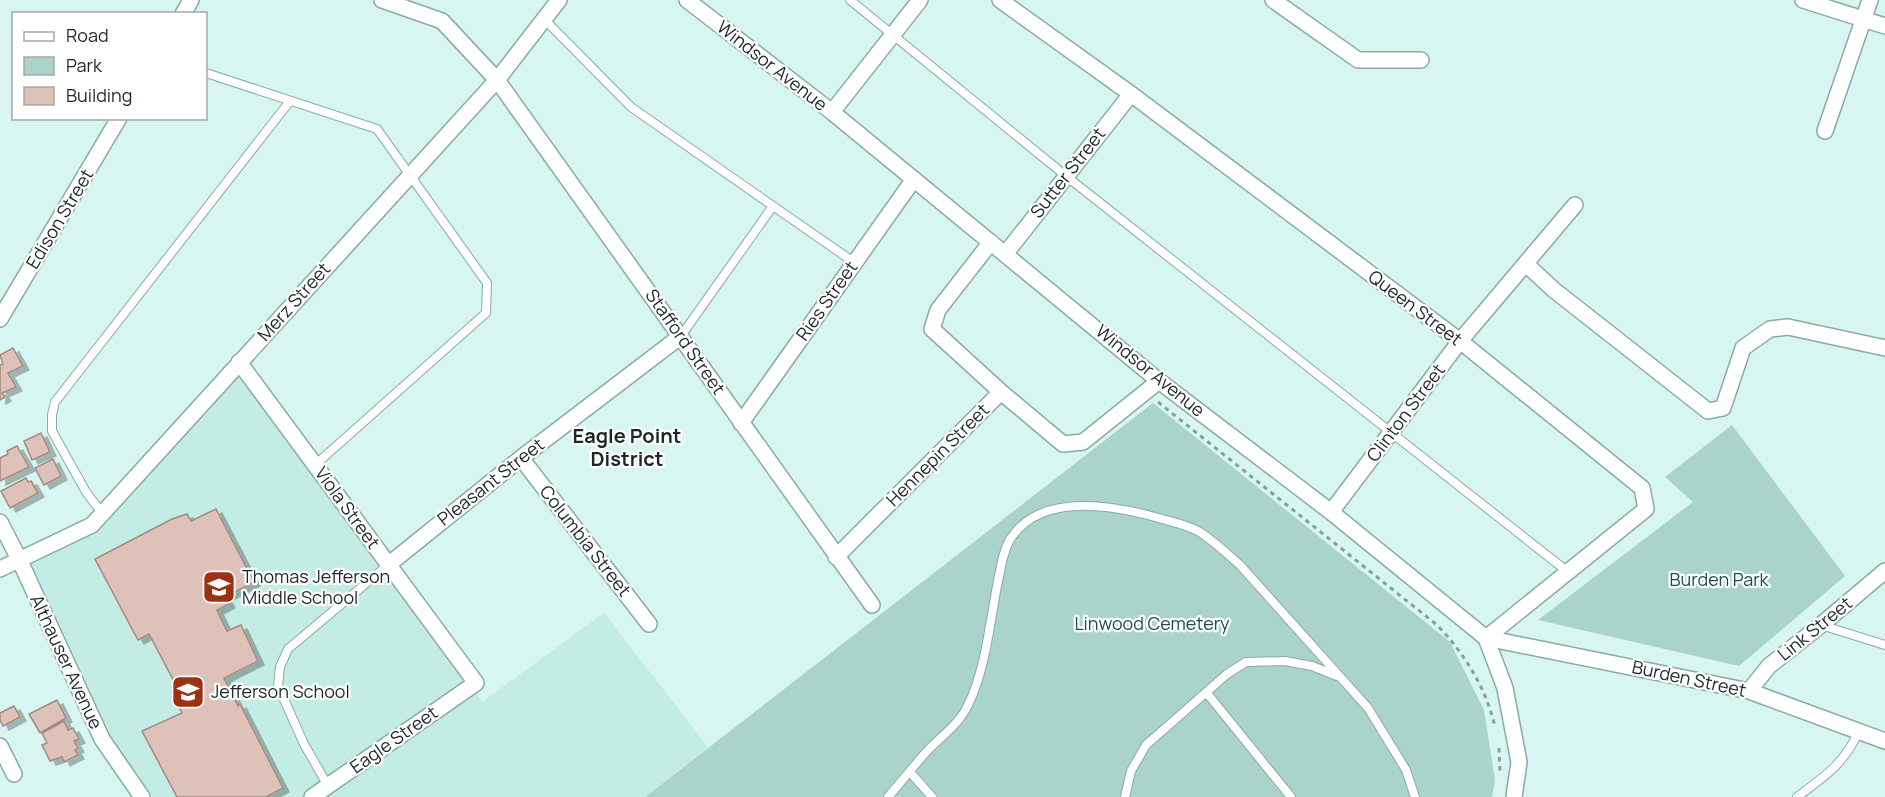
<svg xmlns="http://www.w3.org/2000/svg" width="1885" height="797" viewBox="0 0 1885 797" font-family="Manrope,sans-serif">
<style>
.built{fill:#c2ece4}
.green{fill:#aad3cc}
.building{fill:#dec2ba;stroke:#a38981;stroke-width:1.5;filter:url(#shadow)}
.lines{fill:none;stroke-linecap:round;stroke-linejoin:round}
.service-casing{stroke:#8caaa5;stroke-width:10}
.minor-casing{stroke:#8caaa5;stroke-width:18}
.path{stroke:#889f9c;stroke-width:3;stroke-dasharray:4.5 4.5;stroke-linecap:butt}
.service{stroke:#fff;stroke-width:8}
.minor{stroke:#fff;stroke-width:15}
.labels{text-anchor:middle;stroke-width:4.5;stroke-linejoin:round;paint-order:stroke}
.street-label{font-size:18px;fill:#1c2826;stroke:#fff}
.poi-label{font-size:18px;fill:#1c2826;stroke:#fff;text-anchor:start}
.park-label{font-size:18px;fill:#1b4e48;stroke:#fff}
.neighbourhood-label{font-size:20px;font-weight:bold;fill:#1c2826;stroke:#fff}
</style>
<defs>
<filter id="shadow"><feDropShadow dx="6" dy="4" stdDeviation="0" flood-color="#0004"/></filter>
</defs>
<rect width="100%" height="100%" fill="#d7f6f1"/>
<path class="built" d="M238 374 482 702 604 613 708 747 645 797H152L108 734 30 562 100 530Z"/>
<path class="green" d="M1153 403 1450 642 1484 710 1495 780 1492 797H645Z
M1732 425 1845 576 1739 666 1538 620 1693 502 1665 477Z"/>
<path class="building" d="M13 348 23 366 8 373 16 387 2 393 5 397 0 400V365L3 364 0 355Z
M41 433 50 452 32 460 24 441Z
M17 446 29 467 0 481V458L8 454 7 451Z
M53 459 61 476 44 485 35 468Z
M26 478 28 482 31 481 38 493 10 508 1 491Z
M216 509 254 582 225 597 229 604 217 610 227 631 241 625 258 661 224 678 238 706 240 704 283 788 266 797H177L142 731 182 713 172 692 178 689 149 634 138 640 95 559 172 519 187 514 191 521Z
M57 700 66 718 40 733 29 714Z
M14 706 20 717 3 726 0 720V713Z
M64 721 68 730 73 728 79 739 74 741 78 748 75 750 78 755 64 762 62 757 50 761 42 745 47 743 42 733Z"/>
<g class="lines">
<g class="service-casing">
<path id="service" d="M850 0 1066 176 1568 572
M544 19 631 107 773 206 681 336
M206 73 377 129 487 283 486 313 315 465
M773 206 855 263
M102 513 86 492 52 431V415L55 402 290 101
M1821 625 1885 645
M1206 692 1291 797
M910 772 932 797
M328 786 304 744 278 686 280 667 288 649 388 565
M888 797C902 781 915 764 929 749 943 735 960 723 968 705 986 669 990 620 998 581 1001 567 1003 550 1011 538 1041 493 1111 505 1155 517 1169 521 1185 524 1198 531 1213 540 1227 554 1240 565L1368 708 1406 770 1415 797
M1125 797 1131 771 1146 745 1227 674 1246 662 1285 661 1312 666 1337 676
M1797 797C1825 776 1844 764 1859 731"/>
</g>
<g class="minor-casing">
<path id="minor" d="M382 0 442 21 497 80 872 605
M687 0 832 112 1159 381 1331 512 1486 638 1505 688 1519 762 1514 797
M1000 0 1131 94 1460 341 1642 488 1646 509 1486 638
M1273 0 1358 60H1421
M1803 0 1885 26
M183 14 191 0
M832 112 920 0
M1825 131 1870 0
M991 242 938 310 932 329 1001 392
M1006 253 1131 94
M1526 264 1554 290 1708 411 1723 408 1743 348 1770 329 1788 327 1885 348
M0 319 119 118
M239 362 476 683 312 797
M741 423 914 179
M521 458 649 624
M1331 512 1460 341 1575 205
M0 522 19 559 102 739 142 797
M836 557 1001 392 1063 444 1083 442 1159 381
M388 565 521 458 681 336
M0 569 92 525 497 80 559 0
M1486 638 1749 691 1885 741
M1749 691 1769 666 1821 625 1885 571
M0 746 14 774"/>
</g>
<path class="path" d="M1158 402 1437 625C1465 654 1486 688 1495 727
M1499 748 1500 772"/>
<use href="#service" class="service"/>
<use href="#minor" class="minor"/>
</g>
<defs>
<g id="school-square" transform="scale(1.725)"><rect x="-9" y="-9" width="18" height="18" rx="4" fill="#9a3312" stroke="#fff"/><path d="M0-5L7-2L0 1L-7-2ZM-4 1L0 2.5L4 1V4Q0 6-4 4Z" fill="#fff"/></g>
</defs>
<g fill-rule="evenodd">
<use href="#school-square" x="219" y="587"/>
<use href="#school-square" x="188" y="692"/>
</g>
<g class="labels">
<g class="street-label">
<text transform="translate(772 66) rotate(38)" y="6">Windsor Avenue</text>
<text transform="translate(1068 173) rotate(-52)" y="6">Sutter Street</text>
<text transform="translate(60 219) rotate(-59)" y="6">Edison Street</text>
<text transform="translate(827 301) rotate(-55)" y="6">Ries Street</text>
<text transform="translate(294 302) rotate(-48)" y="6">Merz Street</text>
<text transform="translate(1415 308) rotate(37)" y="6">Queen Street</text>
<text transform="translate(685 342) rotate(55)" y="6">Stafford Street</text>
<text transform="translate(1150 371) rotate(39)" y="6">Windsor Avenue</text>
<text transform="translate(1406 413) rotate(-53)" y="6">Clinton Street</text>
<text transform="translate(938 455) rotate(-45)" y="6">Hennepin Street</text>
<text transform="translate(491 482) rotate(-38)" y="6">Pleasant Street</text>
<text transform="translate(347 508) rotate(54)" y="6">Viola Street</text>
<text transform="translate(585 541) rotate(52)" y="6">Columbia Street</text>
<text transform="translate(1815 629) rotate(-39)" y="6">Link Street</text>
<text transform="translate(66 662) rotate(65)" y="6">Althauser Avenue</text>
<text transform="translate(1689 679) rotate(12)" y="6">Burden Street</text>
<text transform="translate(394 740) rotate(-35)" y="6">Eagle Street</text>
</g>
<g class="poi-label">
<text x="242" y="583">Thomas Jefferson<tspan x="242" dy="21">Middle School</tspan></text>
<text x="211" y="698">Jefferson School</text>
</g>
<g class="park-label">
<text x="1719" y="586">Burden Park</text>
<text x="1152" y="630">Linwood Cemetery</text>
</g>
<g class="neighbourhood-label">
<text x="627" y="443">Eagle Point<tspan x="627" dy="23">District</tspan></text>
</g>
</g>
<rect x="12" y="12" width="195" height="108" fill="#ffffff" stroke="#a4a9a8" stroke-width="1.5"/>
<rect x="24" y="32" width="30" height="9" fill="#ffffff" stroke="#a4a9a8" stroke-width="1.5"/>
<text x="66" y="42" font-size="18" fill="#1c2826">Road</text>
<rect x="24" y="57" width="30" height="18" fill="#aad3cc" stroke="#a4a9a8" stroke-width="1.5"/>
<text x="66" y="72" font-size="18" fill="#1c2826">Park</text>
<rect x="24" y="87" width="30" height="18" fill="#dec2ba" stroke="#a4a9a8" stroke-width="1.5"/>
<text x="66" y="102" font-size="18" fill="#1c2826">Building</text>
</svg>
